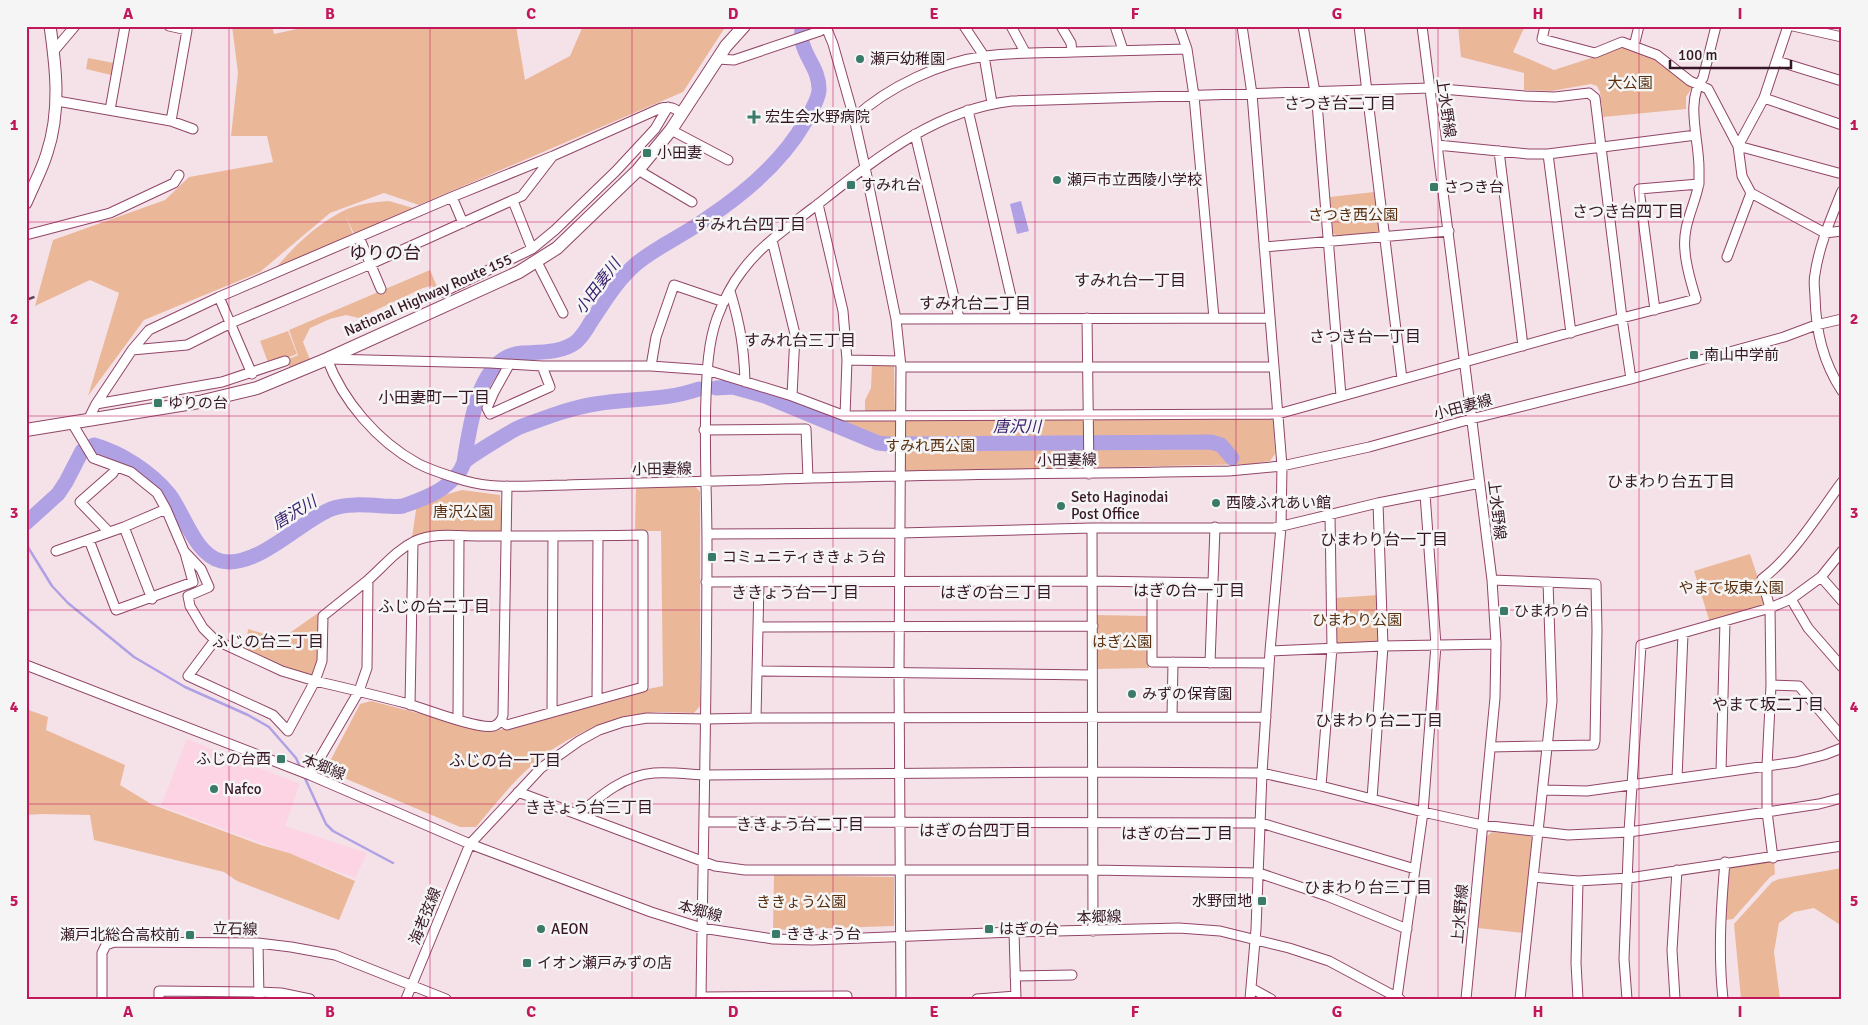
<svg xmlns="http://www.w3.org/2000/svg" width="1868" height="1025" viewBox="0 0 1868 1025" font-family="Signika,'Noto Sans JP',sans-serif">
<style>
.built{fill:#fcd4e3}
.green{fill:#eab899}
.water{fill:#afa1e4}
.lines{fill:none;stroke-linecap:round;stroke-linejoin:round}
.stream{stroke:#afa1e4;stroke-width:2.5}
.river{stroke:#afa1e4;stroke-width:15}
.minor-casing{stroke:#914567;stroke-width:11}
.major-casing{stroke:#914567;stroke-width:13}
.highway-casing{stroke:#914567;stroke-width:14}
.minor{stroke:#fff;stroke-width:9}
.major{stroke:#fff;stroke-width:11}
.highway{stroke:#fff;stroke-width:12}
.rail{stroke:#60434f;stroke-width:2.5;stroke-dasharray:9 9;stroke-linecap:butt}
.grid{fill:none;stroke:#c2185b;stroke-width:1;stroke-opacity:0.55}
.poi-dot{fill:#3a7a68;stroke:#f5f5f5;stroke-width:2}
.labels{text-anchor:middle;stroke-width:5;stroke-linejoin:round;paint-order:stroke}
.poi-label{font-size:15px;fill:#371725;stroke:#f5f5f5;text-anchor:start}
.park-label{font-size:15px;fill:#592f0f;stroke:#f5f5f5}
.street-label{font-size:15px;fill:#371725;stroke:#f5f5f5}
.neighbourhood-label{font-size:16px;fill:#371725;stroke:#f5f5f5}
.water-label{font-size:16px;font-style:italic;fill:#371c6a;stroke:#f5f5f5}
.quarter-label{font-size:18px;fill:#371725;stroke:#f5f5f5}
.neatline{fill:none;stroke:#c2185b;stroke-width:2}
.grid-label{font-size:16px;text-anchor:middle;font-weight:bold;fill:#c2185b}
</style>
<rect width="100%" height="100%" fill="#f5e2e9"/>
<path class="built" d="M187 739 300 784 285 826 367 853 355 878 161 806Z"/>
<path class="green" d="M232 26H272L274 34 311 26H516L525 80 570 56 583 26H726L683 92 419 205 384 193 330 213 260 272 144 320 88 396 119 293 90 280 35 306 53 240 165 200 189 177 273 162 267 136H231L238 73Z
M1458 26H1525L1513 52 1554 70 1594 57 1618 46 1629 47 1654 57 1693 86 1686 97V109L1603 117 1600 92 1597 86 1591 84 1552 91 1524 90V73L1461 57Z
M88 58 114 63 111 75 86 69Z
M1374 192 1380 232 1337 236 1333 233 1330 197Z
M389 201 413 208 422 214 355 236 345 214 354 237 275 269C293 247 317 224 343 211 357 204 374 202 389 201Z
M430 270 438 289 431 286 423 288 359 318 346 315 330 319 310 328 303 342 311 362 291 371 287 360 298 355 289 330Z
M288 331 297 354 269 365 260 341Z
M894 363 895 420H1094L1269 417 1274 421 1275 454 1270 461 1252 464 908 472 903 468V442H882L843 426V419H865V400L871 388 872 364Z
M694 485 700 492V706L694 713C682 713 671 712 659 712 612 715 565 736 530 767 510 785 493 807 476 827H460L330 772 327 767 360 704 371 701 492 732 643 690 663 686 661 531H635L636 486Z
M462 490 500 495 502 532H427L412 538 417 503Z
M1750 554 1767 605 1710 623 1694 571Z
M1378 595 1379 643 1335 644V598Z
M318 613 317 662 312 675 286 667 246 649 248 629 281 639Z
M1097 615 1148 616 1149 668 1096 669Z
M26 709 48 717 46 730 125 765 120 785 151 804 261 845 289 853 355 881 339 920 237 881 224 872 94 840 90 815 41 814 26 815Z
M1492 832 1531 836 1533 839 1523 933 1478 928 1486 837Z
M1774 859 1775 874 1770 877 1733 919 1725 920 1727 869 1731 865Z
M1842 868V926L1814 908 1794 912 1779 923 1774 952 1780 999H1741L1734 924 1772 882 1779 879Z
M774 875 894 877V926L773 930Z"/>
<path class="water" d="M1021 201 1029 231 1017 234 1010 204Z"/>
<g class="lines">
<path class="stream" d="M26 544 52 586 68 603 134 657 185 687 248 715 269 727 296 758 301 769
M303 774 326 824 333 831 393 863"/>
<path class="river" d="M716 388 733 387 765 396 878 443 888 444 1211 442 1221 445 1232 458
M464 462C470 428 477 356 522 353 540 352 562 353 576 342 583 336 588 327 592 320 605 301 618 279 636 264 656 247 684 235 706 219 744 194 782 162 805 122 810 113 818 101 819 91 820 70 805 58 802 41 801 37 802 31 802 26
M26 523 58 494 66 482 82 451 94 445C122 453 151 472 169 494 184 513 195 555 221 561 257 569 299 522 331 509 346 503 368 505 384 506 390 506 397 507 403 506 417 501 432 496 444 487 449 483 456 477 460 471 462 468 463 464 465 461 472 455 511 431 520 427 544 418 570 408 595 404 631 398 664 401 699 389"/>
<g class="minor-casing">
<path id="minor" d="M169 26 187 30 171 121
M964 26 984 56 992 103
M1011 26 1025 52
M1061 26 1071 43 1072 52
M1115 26 1123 50
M1179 26 1187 49 1194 96 1214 318
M1242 26 1252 94 1282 466 1281 527 1270 651 1262 773 1256 929 1250 999
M1303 26 1317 103 1341 396
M1359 26 1402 379
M1422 26 1492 580 1496 643 1495 698 1466 999
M1545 26 1542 39 1595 53 1622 42 1657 55 1690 81 1708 89 1738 146 1742 176 1751 193 1825 233 1842 231
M1716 26 1703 78C1685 100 1699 140 1699 168 1699 173 1699 178 1699 183 1695 206 1682 225 1685 251 1686 267 1691 283 1696 299L1622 318 1278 414 845 416 792 396 707 370 651 366H542L490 363 327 359C343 401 377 441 417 463 432 471 450 476 466 481 498 490 534 485 567 485 629 483 691 482 754 480 912 474 1071 474 1229 471L1282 466 1369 447 1471 419 1631 379 1784 337 1816 325 1842 319
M1793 26 1842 37
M826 27 833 44 854 118 865 167 896 319 901 367 899 672 901 999
M1634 46 1639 26
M53 52 75 26
M717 59 734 60 820 31 828 26
M1777 61 1842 81
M1764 98 1842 125
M57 101 171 121 193 129
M110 110 125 26
M968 110 1016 318
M854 118C888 87 940 62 986 56 1015 52 1044 53 1073 52 1111 51 1149 50 1187 49
M671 130 728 160
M915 134 959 318
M1437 145 1528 154H1548L1696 135
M1738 146 1764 98 1788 26
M1738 146 1842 174
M1499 151 1523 346
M1548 154 1571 333
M638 170 692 202
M1842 191C1831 218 1819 246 1815 274 1813 282 1815 290 1815 297 1816 332 1823 362 1842 391
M452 197 463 223
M513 201 532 249
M818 204 843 311 847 360 845 416
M26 235 110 213 174 183 179 175
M359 237 381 289
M772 240 795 334 792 396
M1264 247 1449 231
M1727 257 1751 193
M537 262 563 313
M730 291C740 324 744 347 745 382
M443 292 532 249 555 230 616 171 655 129 668 107
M219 297 252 374
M1655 310 1639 189 1699 184
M1087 318 1089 474
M896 319 1270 318
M132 350 187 345 231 323 371 264 522 196 552 157
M847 360 899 361
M509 365 494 392 487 408 490 414 550 387 542 366
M651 366 656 337 674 285 724 302
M901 367H1274
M96 404 222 382 285 361
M88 420 96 404 132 350 149 330 219 297 452 197 553 156 661 108C669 106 675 107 681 114
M72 423 93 458 131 472 157 493 166 509 184 551 201 569 209 587 188 596 190 606 203 628 215 640 282 671 315 681 288 731 273 715 188 676 215 640
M704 430 806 429 808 478
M124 527 152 599
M1092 528 1093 931
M109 532 80 502 113 473 116 467
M707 534 900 533 1092 528H1274L1378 503 1480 483
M89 540 116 610 193 582 185 553
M56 551 124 527 166 509
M1821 577 1842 601
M706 582 1092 581 1212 583
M1152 583V662L1269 663
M1791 599 1808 628 1842 667
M759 627 1093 626
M1270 651 1383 646 1496 644
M1210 663 1215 527
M26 665 310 775 470 844 651 912 702 928 773 939 812 940 1014 932 1179 928 1220 931 1289 948 1329 961 1400 999
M758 671 1092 675
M1771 685 1799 686 1842 737
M597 699 598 536
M410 705 413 542
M552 712 553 536
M1172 717 1173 662
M756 718 759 583
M458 720 459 537
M501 721 507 725 643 687V535C591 536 539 536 486 536 463 537 437 531 415 541 396 550 383 567 368 580 353 592 338 604 323 616L322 661 315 681C346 688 378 696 409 704 425 709 479 730 494 726 499 724 502 719 503 715L507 486
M1491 747 1594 745 1595 741 1597 630 1596 584 1492 580
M1721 772 1725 621
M310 775 359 691 367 668 368 580
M1677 778 1683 634
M1321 786 1332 648 1330 514
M1543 790 1587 791 1796 762 1824 755 1842 748
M518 792 715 866 745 870H1092L1259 873 1327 896 1407 929
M1372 799 1383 646 1378 503
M579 814C600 796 624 775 654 773 670 772 688 774 705 775L1092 772 1262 773 1321 786 1423 812 1482 825 1568 835 1629 832 1767 812 1819 804 1842 798
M705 822 1261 823 1415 869
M1773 858 1767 812V766L1771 685 1770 608 1762 579C1793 556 1819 513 1842 482
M1533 877 1578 881 1629 878 1842 846
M1014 932 1016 999
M258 943 259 999
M1015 976 1072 975
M1251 988 1271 999
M701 997 847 996V999
M1397 997 1423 812 1436 645 1425 494
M102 999V953L106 945 114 942 258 943 291 947 335 955 446 999
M159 999V991L259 992 281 993 310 999
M406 999 470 844 541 768 579 741 599 730 623 722 647 718 706 719 756 718 1266 717
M701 999C703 848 707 697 707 546 707 496 704 447 706 397 707 371 708 343 717 318 723 302 731 285 742 271 761 245 788 227 813 208 873 161 933 110 1012 101L1430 88 1525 96 1555 97 1589 93 1595 98 1622 318 1631 379
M977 999 1016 996
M1520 999 1552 701 1548 582
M1578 999 1576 963 1578 881
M1627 999 1624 959 1629 832 1641 645 1770 608 1791 599 1821 577 1842 551
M1675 999 1672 950 1677 870
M1723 999C1718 953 1721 908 1725 862"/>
</g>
<g class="major-casing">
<path id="major" d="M26 203C33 186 42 170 47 153 61 111 56 68 50 26"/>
</g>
<g class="highway-casing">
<path id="highway" d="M26 430 199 402 257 388 327 359 519 272 557 248 638 170 671 130 726 46 744 26"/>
</g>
<use href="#minor" class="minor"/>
<use href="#major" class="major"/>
<use href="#highway" class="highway"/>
<path class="rail" d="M26 300 42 294"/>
</g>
<path class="grid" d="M229 26V999M430 26V999M632 26V999M833 26V999M1035 26V999M1236 26V999M1438 26V999M1639 26V999M26 222H1842M26 416H1842M26 610H1842M26 804H1842"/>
<g class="poi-dot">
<circle cx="860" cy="59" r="5"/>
<path d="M751.5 109.5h5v5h5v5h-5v5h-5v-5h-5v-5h5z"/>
<rect x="642" y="148" width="10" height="10" rx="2.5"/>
<circle cx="1057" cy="180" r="5"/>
<rect x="846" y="180" width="10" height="10" rx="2.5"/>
<rect x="1429" y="182" width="10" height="10" rx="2.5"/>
<rect x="1689" y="350" width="10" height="10" rx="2.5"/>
<rect x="153" y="398" width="10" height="10" rx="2.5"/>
<circle cx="1216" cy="503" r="5"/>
<circle cx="1061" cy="506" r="5"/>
<rect x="707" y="552" width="10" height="10" rx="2.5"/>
<rect x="1499" y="606" width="10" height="10" rx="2.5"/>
<circle cx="1132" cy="694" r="5"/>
<rect x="276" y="754" width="10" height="10" rx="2.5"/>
<circle cx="214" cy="789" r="5"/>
<rect x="1257" y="896" width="10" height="10" rx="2.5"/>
<circle cx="541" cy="929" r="5"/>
<rect x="984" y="924" width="10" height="10" rx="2.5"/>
<rect x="771" y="929" width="10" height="10" rx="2.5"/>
<rect x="185" y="930" width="10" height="10" rx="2.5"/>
<rect x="522" y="958" width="10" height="10" rx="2.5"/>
</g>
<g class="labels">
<g class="poi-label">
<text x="870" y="64">瀬戸幼稚園</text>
<text x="765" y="122">宏生会水野病院</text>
<text x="657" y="158">小田妻</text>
<text x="1067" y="185">瀬戸市立西陵小学校</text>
<text x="861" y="190">すみれ台</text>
<text x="1444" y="192">さつき台</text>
<text x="1704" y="360">南山中学前</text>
<text x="168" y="408">ゆりの台</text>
<text x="1071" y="502">Seto Haginodai<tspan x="1071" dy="17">Post Office</tspan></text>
<text x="1226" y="508">西陵ふれあい館</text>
<text x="722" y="562">コミュニティききょう台</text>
<text x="1514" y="616">ひまわり台</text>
<text x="1142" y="699">みずの保育園</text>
<text x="271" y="764" text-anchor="end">ふじの台西</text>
<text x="224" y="794">Nafco</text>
<text x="1252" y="906" text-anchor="end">水野団地</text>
<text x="551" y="934">AEON</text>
<text x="999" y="934">はぎの台</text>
<text x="786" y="939">ききょう台</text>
<text x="180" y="940" text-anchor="end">瀬戸北総合高校前</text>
<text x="537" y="968">イオン瀬戸みずの店</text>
</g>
<g class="park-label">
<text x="1630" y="88">大公園</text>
<text x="1353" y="220">さつき西公園</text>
<text x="930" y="451">すみれ西公園</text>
<text x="463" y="517">唐沢公園</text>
<text x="1731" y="593">やまて坂東公園</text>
<text x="1357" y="625">ひまわり公園</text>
<text x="1122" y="647">はぎ公園</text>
<text x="801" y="907">ききょう公園</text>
</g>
<g class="street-label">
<text transform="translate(1446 108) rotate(82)" y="5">上水野線</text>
<text transform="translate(428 295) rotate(-24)" y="5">National Highway Route 155</text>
<text transform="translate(1463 407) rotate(-15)" y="5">小田妻線</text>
<text transform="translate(1067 460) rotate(-1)" y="5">小田妻線</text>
<text transform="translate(662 469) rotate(-1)" y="5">小田妻線</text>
<text transform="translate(1497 510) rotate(83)" y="5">上水野線</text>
<text transform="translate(324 767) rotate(22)" y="5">本郷線</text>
<text transform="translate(700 911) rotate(15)" y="5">本郷線</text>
<text transform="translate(1460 914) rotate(-85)" y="5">上水野線</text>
<text transform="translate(425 916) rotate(-68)" y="5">海老弦線</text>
<text transform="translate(1099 917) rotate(-2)" y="5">本郷線</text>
<text transform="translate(235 929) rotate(1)" y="5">立石線</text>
</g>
<g class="neighbourhood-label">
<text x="1340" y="109">さつき台二丁目</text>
<text x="1628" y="217">さつき台四丁目</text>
<text x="750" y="230">すみれ台四丁目</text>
<text x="1130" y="286">すみれ台一丁目</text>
<text x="975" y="309">すみれ台二丁目</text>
<text x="1365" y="342">さつき台一丁目</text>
<text x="800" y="346">すみれ台三丁目</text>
<text x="434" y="403">小田妻町一丁目</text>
<text x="1671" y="487">ひまわり台五丁目</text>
<text x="1384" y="545">ひまわり台一丁目</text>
<text x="1189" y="596">はぎの台一丁目</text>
<text x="795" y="598">ききょう台一丁目</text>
<text x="996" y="598">はぎの台三丁目</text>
<text x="434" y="612">ふじの台二丁目</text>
<text x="268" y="647">ふじの台三丁目</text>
<text x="1768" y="710">やまて坂二丁目</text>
<text x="1379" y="726">ひまわり台二丁目</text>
<text x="505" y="766">ふじの台一丁目</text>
<text x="589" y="813">ききょう台三丁目</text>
<text x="800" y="830">ききょう台二丁目</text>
<text x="975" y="836">はぎの台四丁目</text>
<text x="1177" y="839">はぎの台二丁目</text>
<text x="1368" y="893">ひまわり台三丁目</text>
</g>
<g class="water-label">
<text transform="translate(597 286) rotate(-53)" y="6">小田妻川</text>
<text x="1017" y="432">唐沢川</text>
<text transform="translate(294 512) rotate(-31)" y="6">唐沢川</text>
</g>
<g class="quarter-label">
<text x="385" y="259">ゆりの台</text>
</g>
</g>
<rect width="1868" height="1025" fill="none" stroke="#f5f5f5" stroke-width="55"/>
<path d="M1670 60v8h121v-8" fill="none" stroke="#371725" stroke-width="2.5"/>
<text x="1678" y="60" font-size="15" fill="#371725" stroke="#f5f5f5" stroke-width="4" paint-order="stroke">100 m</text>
<rect x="28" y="28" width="1812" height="970" class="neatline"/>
<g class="grid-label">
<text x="128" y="19">A</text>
<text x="330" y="19">B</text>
<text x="531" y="19">C</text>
<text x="733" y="19">D</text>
<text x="934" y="19">E</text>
<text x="1135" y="19">F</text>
<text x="1337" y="19">G</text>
<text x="1538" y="19">H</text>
<text x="1740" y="19">I</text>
<text x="14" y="130">1</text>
<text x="1854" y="130">1</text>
<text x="14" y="324">2</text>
<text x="1854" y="324">2</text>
<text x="14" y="518">3</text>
<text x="1854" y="518">3</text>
<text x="14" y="712">4</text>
<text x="1854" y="712">4</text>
<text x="14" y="906">5</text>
<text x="1854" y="906">5</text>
<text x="128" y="1017">A</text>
<text x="330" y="1017">B</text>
<text x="531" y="1017">C</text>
<text x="733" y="1017">D</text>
<text x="934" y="1017">E</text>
<text x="1135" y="1017">F</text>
<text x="1337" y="1017">G</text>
<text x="1538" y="1017">H</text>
<text x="1740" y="1017">I</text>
</g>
</svg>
